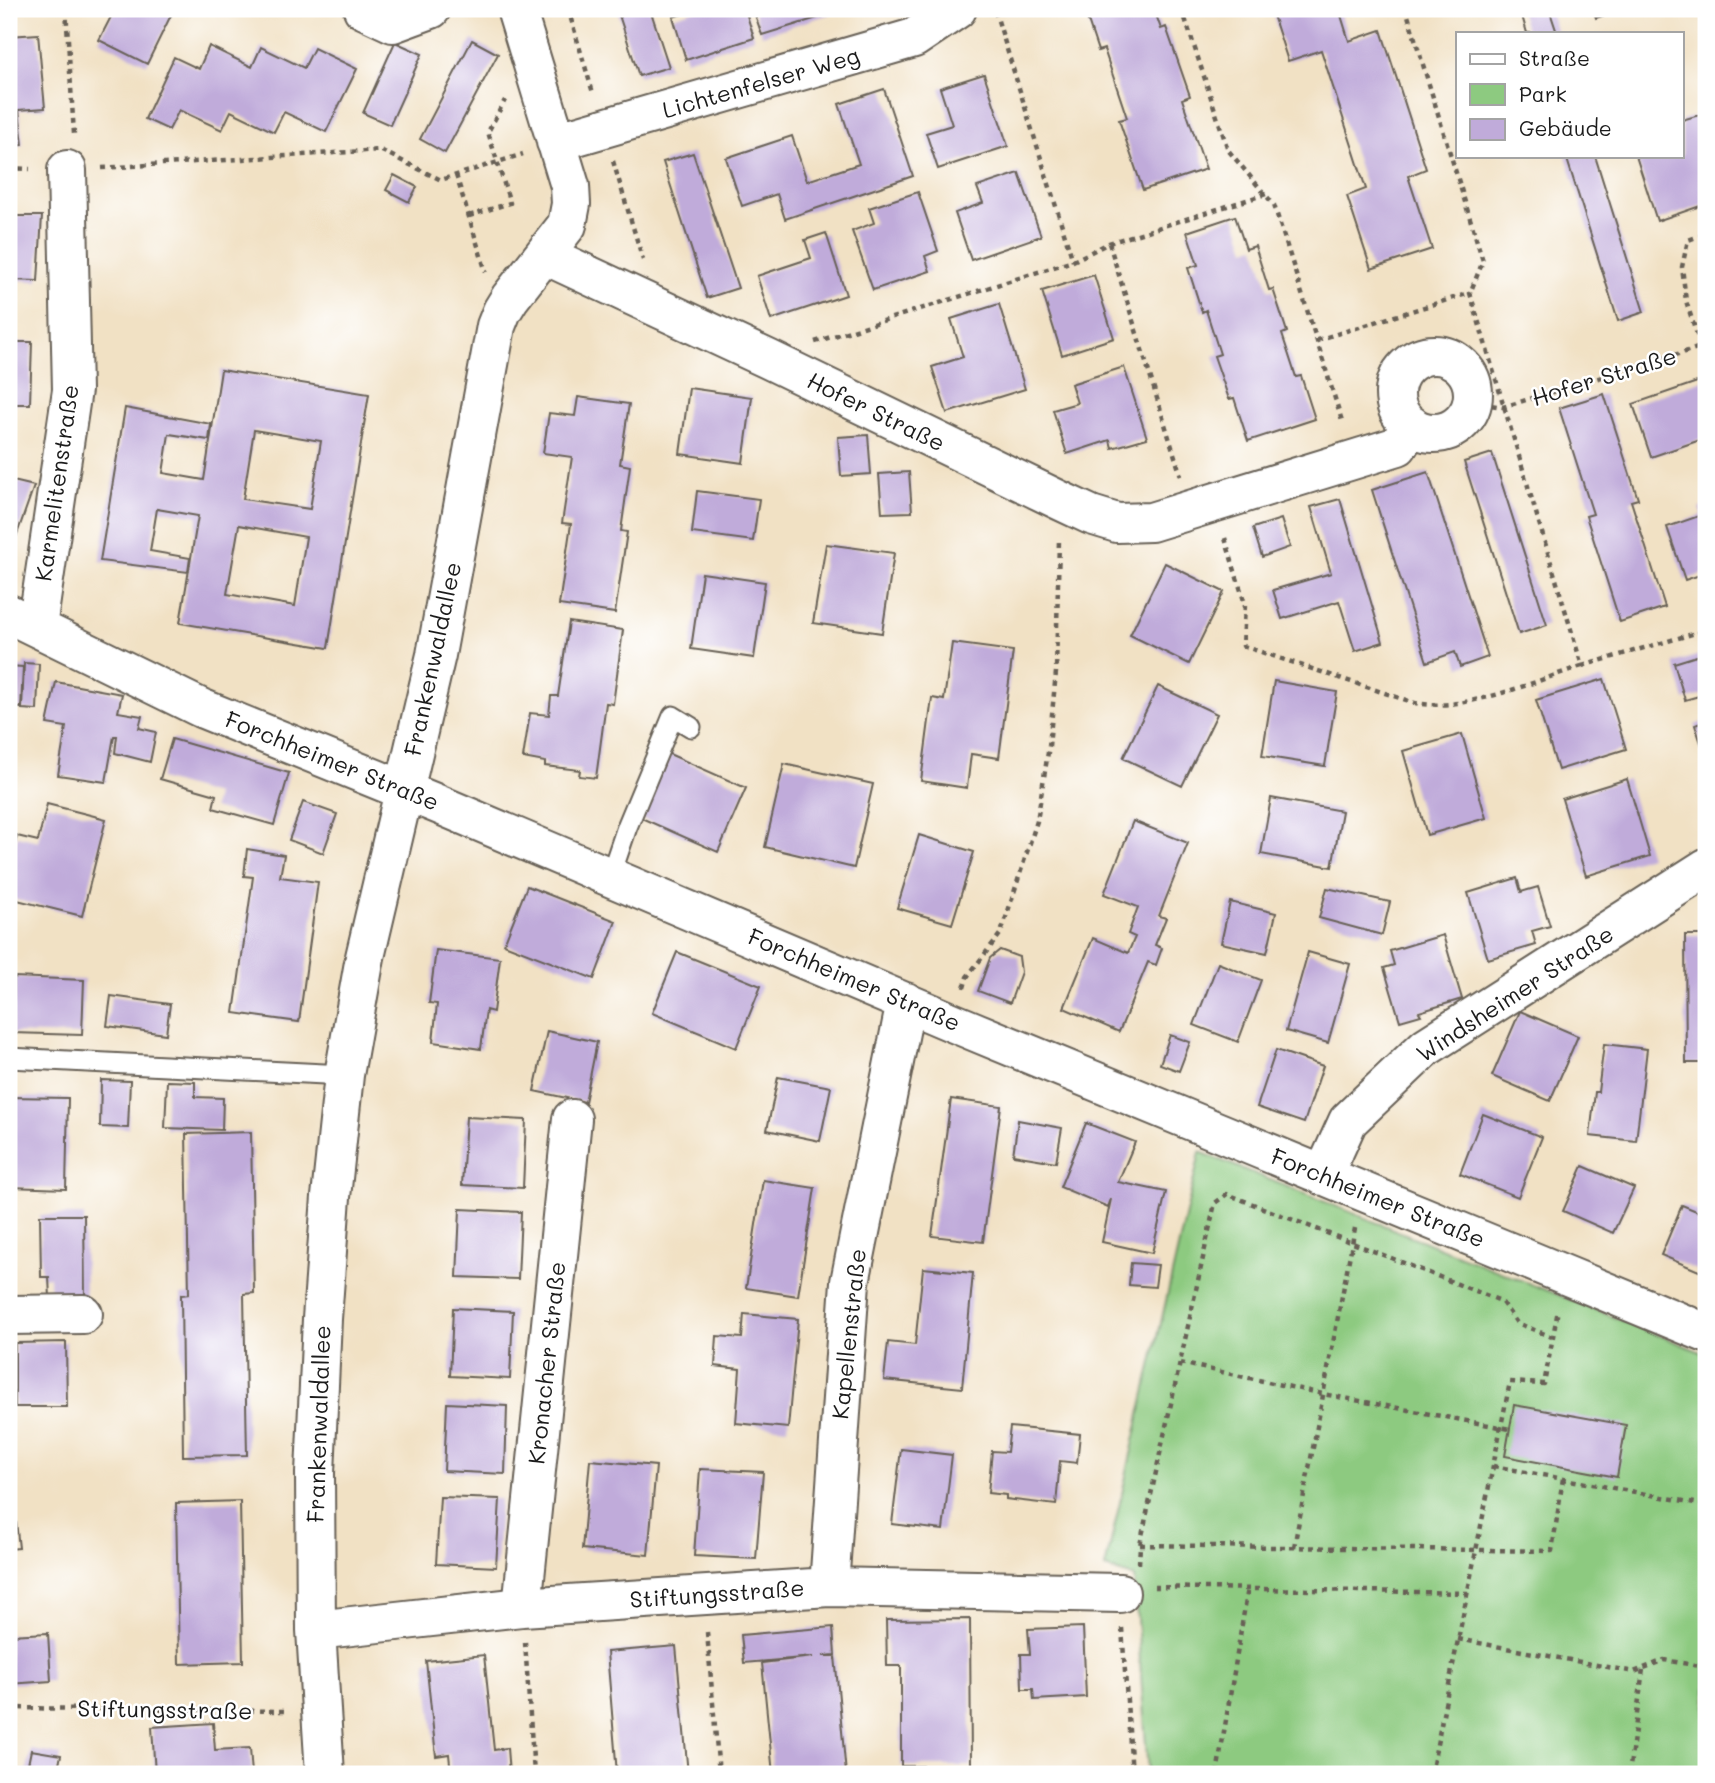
<svg xmlns="http://www.w3.org/2000/svg" width="1715" height="1783" viewBox="0 0 1715 1783" font-family="Mali,sans-serif">
<style>
.green{fill:#8dca80;stroke:#54734e;stroke-width:2}
.building{fill:#c0abda;fill-rule:evenodd}
.lines{fill:none;stroke-linecap:round;stroke-linejoin:round}
.service-casing{stroke:#676157;stroke-width:23}
.minor-casing{stroke:#676157;stroke-width:42}
.path{stroke:#676157;stroke-width:4.5;stroke-dasharray:5 5;stroke-linecap:butt}
.service{stroke:#fff;stroke-width:19}
.minor{stroke:#fff;stroke-width:38}
.labels{text-anchor:middle;stroke-width:5;stroke-linejoin:round;paint-order:stroke}
.street-label{font-size:23px;fill:#1c1c1c;stroke:#fff}
</style>
<rect width="100%" height="100%" fill="#fff"/>
<filter id="ink" filterUnits="userSpaceOnUse"><feTurbulence type="fractalNoise" baseFrequency=".0143" numOctaves="2"/><feDisplacementMap in="SourceGraphic" scale="14" xChannelSelector="R" yChannelSelector="G"/><feConvolveMatrix kernelMatrix="1 2 1 2 8 2 1 2 1" color-interpolation-filters="sRGB"/></filter>
<filter id="wash" filterUnits="userSpaceOnUse"><feTurbulence type="fractalNoise" baseFrequency=".00686" numOctaves="4" result="noise"/><feDisplacementMap in="SourceGraphic" scale="28" xChannelSelector="R" yChannelSelector="G"/><feGaussianBlur stdDeviation="1.57" result="paint"/><feColorMatrix in="noise" values="0 0 0 0 0 0 0 0 0 0 0 0 0 0 0 0 0 1.4 0 .05"/><feComposite in="paint" operator="in"/></filter>
<g filter="url(#wash)">
<rect width="100%" height="100%" fill="#f1e1c4"/>
<path class="green" d="M1200 1152 1706 1354V1774H1148L1134 1577 1105 1568Z"/>
<g id="blocks">
<path class="building" d="M115 9H174L147 64 99 40Z
M617 9H650L669 67 639 76Z
M697 9H745L754 38 686 60 673 17Z
M753 9H828L830 14 762 35Z
M1084 9H1154L1161 29 1166 27 1190 96 1182 99 1206 169 1143 190 1119 120 1127 118 1104 49 1098 51Z
M1271 9H1339L1349 41 1381 30 1426 169 1408 176 1432 249 1371 269 1347 196 1366 189 1321 50 1288 61Z
M1520 9H1549L1557 33H1527Z
M1593 9H1624L1596 18Z
M38 34 45 108 19 110 23 145 9 146V36Z
M472 40 498 54 445 153 420 139Z
M395 42 422 54 390 125 363 113Z
M209 46 252 67 261 47 304 68 314 48 357 69 326 132 284 112 274 132 231 111 222 130 179 110 169 130 145 119 174 57 199 69Z
M984 74 1008 146 938 169 926 133 952 125 940 88Z
M884 89 913 176 785 219 777 194 742 206 726 158 792 136 807 181 859 164 839 104Z
M1706 113V204L1657 221 1636 156H1682V120Z
M693 153 738 288 707 298 663 162Z
M1566 156H1595L1644 312 1618 321Z
M1019 173 1041 236 971 260 955 213 983 203 977 187Z
M394 175 417 187 409 202 386 190Z
M918 192 938 251 925 256 930 271 873 290 852 231 874 223 869 208Z
M9 216H42L38 281 9 280Z
M1235 216 1246 249 1255 246 1269 290 1273 289 1287 332 1282 334 1296 377 1301 376 1315 419 1248 441 1234 398 1229 399 1214 356 1220 354 1206 310 1202 312 1188 268 1198 265 1187 232Z
M826 233 846 295 771 320 757 276 811 258 805 240Z
M1094 275 1114 338 1062 355 1042 291Z
M999 304 1025 389 947 413 932 367 963 357 951 319Z
M9 342H32L30 404H9Z
M1124 367 1147 438 1112 448 1110 440 1067 454 1053 410 1077 403 1071 384Z
M221 370 369 394 328 648 180 623 198 516 157 509 150 551 190 558 188 572 100 561 125 408 211 424 209 440 169 434 163 473 204 480ZM254 430 321 441 310 509 243 499ZM239 525 306 537 295 606 227 594Z
M1706 379V438L1651 457 1633 404Z
M689 388 752 397 743 463 680 454Z
M1604 394 1638 499 1631 501 1665 607 1620 622 1586 516 1593 514 1559 408Z
M578 397 629 404 620 464 630 466 621 531 627 532 615 613 559 605 571 524 562 523 572 457 543 453 549 413 575 416Z
M868 435 871 474 841 476 838 437Z
M1492 453 1547 625 1519 634 1464 462Z
M909 472 912 512 882 513 879 474Z
M1428 472 1488 657 1460 667 1455 652 1427 662 1372 490Z
M9 480 34 486 9 557Z
M697 491 759 499 753 541 692 533Z
M1340 499 1383 642 1355 651 1339 601 1282 619 1273 590 1331 573 1311 507Z
M1706 506V573L1685 580 1667 527 1702 515 1699 508Z
M1281 519 1290 547 1262 557 1253 528Z
M826 544 894 553 882 633 813 623Z
M1165 563 1224 592 1189 664 1130 635Z
M702 573 765 582 754 658 691 649Z
M569 622 623 630 613 704 606 703 596 778 579 776 580 770 545 766V762L523 758 530 713 549 715 551 696H558Z
M952 643 1013 651 999 758 971 754 967 788 921 781 932 698 944 700Z
M1706 653V694L1685 700 1674 663Z
M24 663 39 664 37 710 22 709Z
M9 666 23 667 21 708 9 707Z
M1604 679 1626 749 1558 770 1536 700Z
M1274 681 1337 692 1325 766 1262 756Z
M56 682 122 694 118 712 142 716 139 728 156 732 150 762 115 753 117 736H114L106 782 58 775 66 727 47 724Z
M1158 686 1217 714 1182 786 1123 758Z
M1706 721V758L1695 725Z
M1462 734 1486 818 1427 835 1403 751Z
M172 739 289 773 274 825 213 808 216 795 160 779Z
M667 753 746 788 718 852 639 817Z
M784 764 873 784 854 868 765 847Z
M1627 779 1650 856 1586 876 1562 799Z
M1271 798 1342 811 1332 867 1261 854Z
M303 802 337 814 323 853 289 840Z
M47 804 106 819 82 916 9 898V870L17 836 38 841Z
M1133 821 1188 843 1159 916 1166 918 1155 945 1162 948 1156 965 1148 962 1119 1032 1064 1008 1093 938 1128 953 1135 937 1128 934 1138 907 1104 894Z
M919 835 974 852 952 924 897 908Z
M247 849 284 855 280 877 318 882 299 1022 234 1013 253 877 244 876Z
M1517 878 1521 892 1538 887 1550 926 1532 931 1536 945 1488 959 1468 893Z
M527 886 616 921 594 979 504 944Z
M1327 888 1390 902 1382 935 1319 918Z
M1230 902 1276 913 1267 953 1221 943Z
M1443 935 1462 999 1419 1012 1421 1015 1400 1021 1384 968 1394 965 1390 951Z
M1685 935H1706V1063H1686Z
M436 950 500 958 493 1012 486 1010 481 1049 433 1042 437 1004 429 1003Z
M1000 950 1019 957 1021 972 1010 1003 978 991 990 958Z
M677 952 761 986 736 1048 652 1013Z
M1308 952 1350 964 1328 1043 1286 1031Z
M1218 963 1261 980 1238 1042 1194 1025Z
M14 977 84 980 82 1035 12 1033Z
M111 996 170 1004 166 1034 107 1026Z
M1520 1011 1578 1036 1550 1101 1492 1076Z
M547 1031 597 1042 585 1102 534 1091Z
M1170 1035 1190 1042 1179 1071 1160 1064Z
M1604 1044 1647 1049 1636 1141 1590 1136 1595 1092H1598Z
M1276 1050 1323 1066 1304 1123 1257 1107Z
M778 1077 831 1087 820 1141 767 1130Z
M101 1080 130 1081 128 1128 100 1127Z
M167 1081 195 1082V1097L223 1098 222 1130 165 1128Z
M9 1097 68 1098 66 1189 9 1187Z
M951 1099 1001 1106 983 1242 932 1236Z
M1483 1114 1542 1137 1518 1197 1460 1174Z
M466 1117 526 1120 523 1188 462 1185Z
M1018 1120 1062 1128 1056 1162 1013 1155Z
M1086 1123 1135 1142 1118 1182 1166 1192 1152 1253 1102 1242 1111 1199 1108 1207 1060 1187Z
M251 1132 254 1293 244 1294 247 1455 183 1456 181 1295 189 1294 186 1134Z
M1583 1166 1634 1188 1613 1233 1563 1211Z
M763 1180 815 1188 798 1296 746 1288Z
M1682 1205 1706 1215V1274L1661 1255Z
M460 1209 521 1212 518 1279 457 1277Z
M40 1215H84L85 1298H50L49 1277H41Z
M1131 1263 1158 1265 1155 1287 1129 1285Z
M923 1268 973 1273 962 1388 884 1380 888 1342 915 1345Z
M453 1308 513 1311 510 1379 450 1376Z
M744 1314 798 1319 788 1428 736 1423 740 1369 715 1366 717 1336 742 1338Z
M66 1342 67 1407H15V1343Z
M447 1403 507 1406 505 1474 444 1471Z
M1514 1405 1626 1425 1617 1477 1505 1456Z
M1010 1427 1080 1434 1077 1463 1060 1461 1056 1505 1006 1499V1495L988 1493 992 1451 1007 1452Z
M901 1449 952 1455 943 1530 892 1524Z
M590 1460 656 1466 648 1555 582 1549Z
M700 1469 763 1472 756 1559 694 1556Z
M13 1494 19 1548 9 1549V1495Z
M440 1497 500 1499 496 1567 436 1564Z
M240 1501 243 1662 179 1664 176 1503Z
M970 1619 971 1766H901V1666H887L886 1620Z
M833 1627 835 1655 823 1656H835L846 1774H773L762 1663 813 1657 744 1663 741 1635Z
M1083 1627 1086 1697 1034 1700 1033 1689H1022L1021 1654H1030L1028 1629Z
M48 1633 51 1681 9 1684V1635Z
M676 1646 688 1774H617L607 1652Z
M484 1655 494 1750 507 1748 509 1774H451L449 1754 436 1756 426 1661Z
M213 1723 215 1750 250 1748 252 1774H155L152 1727Z
M31 1750 61 1755 57 1774H26Z"/>
</g>
</g>
<g filter="url(#ink)">
<use href="#blocks" fill-opacity="0" stroke="#676157" stroke-width="2"/>
<g class="lines">
<g class="service-casing">
<path id="service" d="M610 877 627 827 673 716 691 727
M9 1058 344 1075"/>
</g>
<g class="minor-casing">
<path id="minor" d="M363 9 393 23 431 9
M556 142 914 38 957 9
M545 255 768 359 1059 500 1091 515 1117 523 1151 522 1398 446 1411 425
M1395 394a39 39 0 1 1 78 0a39 39 0 1 1-78 0Z
M9 614 201 708 440 805 954 1023 1706 1333
M37 627 72 390 67 170
M1323 1176 1348 1121 1426 1047 1706 868
M9 1315 83 1314
M829 1587 850 1282 906 1002
M522 1607 572 1119
M316 1630 522 1607 829 1587 1120 1593
M325 1774 316 1630 315 1473 322 1319 331 1197 344 1075 365 957 436 655 496 326 502 311 510 298 567 225 571 204 570 186 516 9"/>
</g>
<path class="path" d="M66 9 74 134
M568 9 593 93
M1182 9 1228 150 1274 205 1343 424
M995 11 1073 261
M613 161 643 260
M9 168 30 169
M102 168 380 150 441 180 523 154
M456 175 486 272
M469 216 510 203 488 132 505 100
M1109 243 1181 476
M1317 340 1470 293
M815 342 1073 261 1109 243 1266 194
M1472 402 1503 407 1701 347 1686 301 1682 267 1688 240 1706 234
M1225 538 1245 604 1243 646 1415 703C1468 712 1531 682 1582 666L1470 293 1483 261 1406 9
M1582 666 1706 630
M964 988 967 977 1001 933 1037 821 1049 746 1056 672 1059 539
M1180 1363 1323 1394 1510 1429
M1493 1466 1706 1505
M1140 1545 1552 1551 1563 1478
M1294 1547 1355 1228
M1139 1564 1140 1545 1215 1203 1227 1194 1501 1301 1517 1323 1552 1337
M1154 1587 1468 1593
M1122 1628 1132 1774
M707 1632 719 1774
M1458 1639 1634 1672 1664 1660 1706 1667
M525 1642 534 1774
M9 1708 285 1711
M1217 1774 1248 1588
M1431 1774 1510 1382 1544 1384 1558 1310
M1629 1774 1643 1669"/>
<use href="#service" class="service"/>
<use href="#minor" class="minor"/>
</g>
</g>
<g class="labels">
<g class="street-label">
<text transform="translate(761 83) rotate(-16)" y="8">Lichtenfelser Weg</text>
<text transform="translate(1604 377) rotate(-17)" y="8">Hofer Straße</text>
<text transform="translate(876 412) rotate(26)" y="8">Hofer Straße</text>
<text transform="translate(57 483) rotate(-82)" y="8">Karmelitenstraße</text>
<text transform="translate(433 659) rotate(-78)" y="8">Frankenwaldallee</text>
<text transform="translate(332 761) rotate(22)" y="8">Forchheimer Straße</text>
<text transform="translate(854 980) rotate(23)" y="8">Forchheimer Straße</text>
<text transform="translate(1515 994) rotate(-33)" y="8">Windsheimer Straße</text>
<text transform="translate(1378 1198) rotate(22)" y="8">Forchheimer Straße</text>
<text transform="translate(849 1334) rotate(-84)" y="8">Kapellenstraße</text>
<text transform="translate(547 1363) rotate(-84)" y="8">Kronacher Straße</text>
<text transform="translate(319 1424) rotate(-88)" y="8">Frankenwaldallee</text>
<text transform="translate(717 1594) rotate(-4)" y="8">Stiftungsstraße</text>
<text transform="translate(165 1710) rotate(1)" y="8">Stiftungsstraße</text>
</g>
</g>
<rect width="1715" height="1783" fill="none" stroke="#fff" stroke-width="35"/>
<rect x="1456" y="32" width="228" height="126" fill="#ffffff" stroke="#a4a4a4" stroke-width="2"/>
<rect x="1470" y="54" width="35" height="10" fill="#ffffff" stroke="#a4a4a4" stroke-width="2"/>
<text x="1519" y="66" font-size="21" fill="#1c1c1c">Straße</text>
<rect x="1470" y="84" width="35" height="21" fill="#8dca80" stroke="#a4a4a4" stroke-width="2"/>
<text x="1519" y="102" font-size="21" fill="#1c1c1c">Park</text>
<rect x="1470" y="119" width="35" height="21" fill="#c0abda" stroke="#a4a4a4" stroke-width="2"/>
<text x="1519" y="136" font-size="21" fill="#1c1c1c">Gebäude</text>
</svg>
